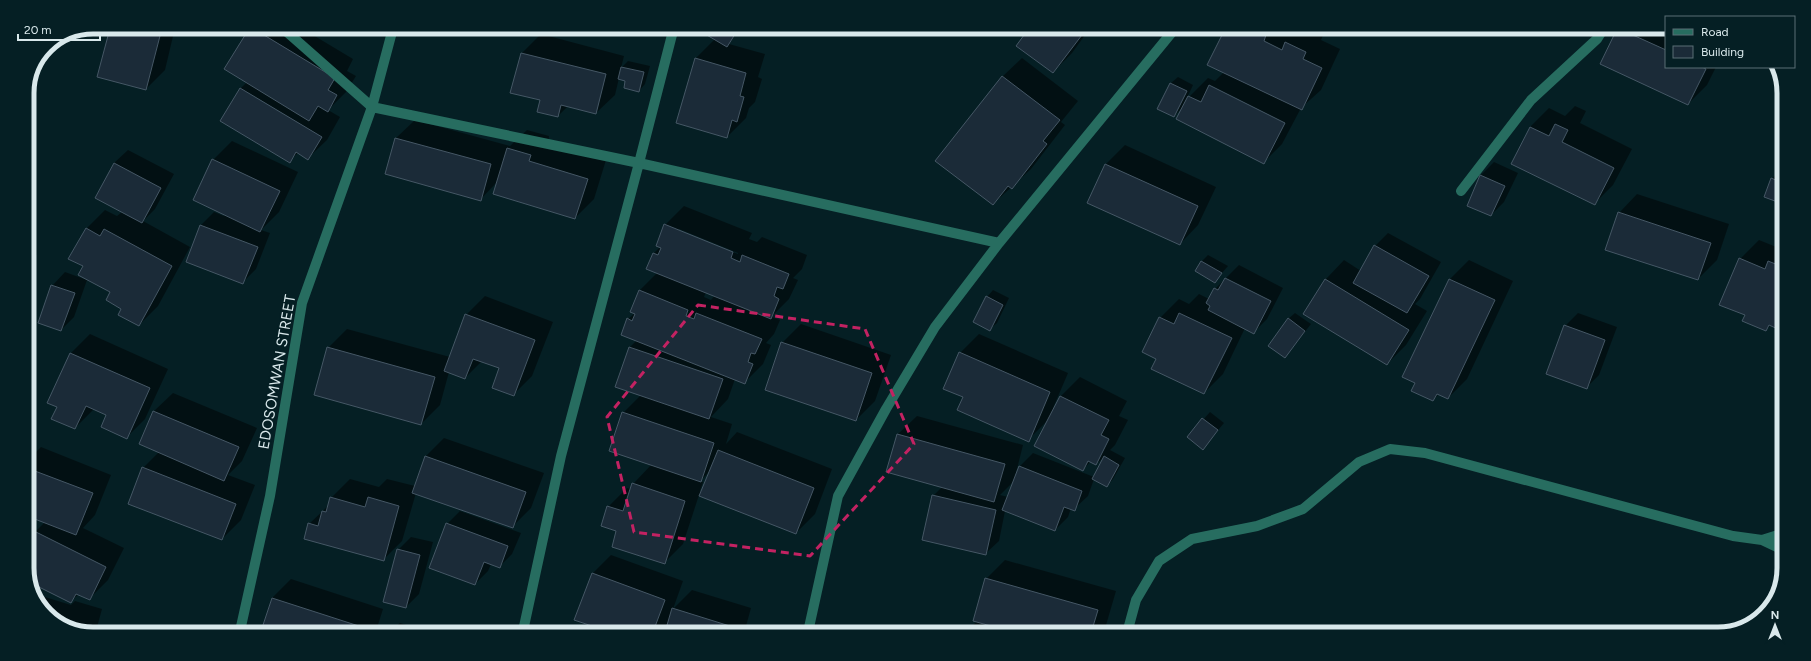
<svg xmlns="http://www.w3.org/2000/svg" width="1811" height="661" viewBox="0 0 1811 661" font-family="Figtree,sans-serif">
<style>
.shadow{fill:#0007;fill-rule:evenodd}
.building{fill:#1b2b38;stroke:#455765}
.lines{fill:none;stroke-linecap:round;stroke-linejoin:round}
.street{stroke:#276d60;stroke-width:10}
.marked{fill:none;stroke:#c32262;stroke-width:3;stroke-dasharray:8 5;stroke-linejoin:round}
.labels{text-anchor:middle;stroke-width:3.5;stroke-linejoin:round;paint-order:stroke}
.street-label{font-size:15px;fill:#d9e8eb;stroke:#051f24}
.rim{fill:none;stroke:#d9e8eb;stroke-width:5}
</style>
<rect width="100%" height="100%" fill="#051f24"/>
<path class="shadow" d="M702 31H738L729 44 765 54 758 77 762 79 755 102 749 108 746 118 727 137 677 122 696 58 715 39Z
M1029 31H1088L1072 53 1053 72Z
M1225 31H1320L1324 33 1321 40 1340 49 1321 90 1301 108 1282 144 1264 162 1184 106 1174 116 1159 108 1171 83 1178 77 1193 85 1186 100 1208 78 1215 81 1224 72 1209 65Z
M1617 31H1666V67H1716L1707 85 1688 104 1601 63Z
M110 32H174L165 70 146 89 98 77Z
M248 32H308L353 59 347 71 356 76 346 92 328 110 340 117 327 140 308 158 298 153 289 161 222 121 241 88 247 82 225 69Z
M541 34 624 56 621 68 628 61 650 66 645 84 639 91 627 80 619 78 615 95 596 113 568 106 558 116 541 99 522 53Z
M1022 58 1078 101 1061 122 1065 125 1031 169 993 204 937 161 1003 76Z
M1575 106 1586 111 1580 123 1632 149 1613 185 1594 204 1530 127 1549 108 1565 116Z
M415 120 510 146 527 130 549 136 548 143 606 160 594 199 575 218 497 182 480 200 396 138Z
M232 141 298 172 279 212 261 230 270 233 256 269 243 282 187 261 201 225 214 212 224 216 225 214 213 160Z
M1125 145 1216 187 1198 225 1180 244 1088 202 1106 164Z
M128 150 174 174 155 209 143 221 190 247 158 306 139 325 122 309 112 292 84 266 86 229 105 210 117 216 122 212 114 163Z
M1494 162 1518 173 1504 202 1491 215 1468 206 1481 175Z
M1783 167V203L1765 196 1772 179Z
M1637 194 1729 224 1717 260 1698 279 1619 213Z
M684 206 752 233 749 239 757 242 762 237 807 255 802 269 793 278 798 280 789 299 771 317 780 320 774 334 766 343 771 345 763 364 744 383 735 379 728 399 711 417 732 424 726 444 737 432 832 469 815 514 796 533 699 495 683 544 664 563 618 530 608 507 627 488 631 489 633 484 652 464 623 413 641 395 630 347 637 340 628 319 635 313 639 291 658 272 648 268 654 253 660 247 665 225ZM679 229 738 253V254L679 231ZM706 292 715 295 711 300 704 297ZM710 471 702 491H700L703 482 700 481Z
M1388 233 1441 262 1420 299 1415 304 1427 311 1406 345 1387 364 1304 314 1326 279 1344 260 1361 271 1375 246Z
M1759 240 1781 249 1783 248 1782 330 1771 325 1766 330 1746 315 1740 259Z
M1208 255 1228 266 1215 281 1197 271 1202 261Z
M1469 260 1513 281 1467 379 1448 398 1439 394 1433 400 1416 383 1403 377 1450 279Z
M1239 265 1283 288 1267 319 1254 332 1245 328 1223 374 1204 393 1158 358 1160 318 1179 299 1189 304 1199 294 1209 299 1215 289Z
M65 272 87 280 74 317 61 330 52 286Z
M993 290 1009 298 997 323 990 329 987 297Z
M485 296 553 322 532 376 513 395 500 368 482 361 465 378 449 372 440 405 421 424 328 348 347 329 450 357 466 315Z
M1295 313 1311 324 1285 357 1288 319Z
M1578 313 1617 327 1599 375 1586 388 1565 326Z
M801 324 891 355 875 401 856 420 782 343Z
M90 334 168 369 145 419 126 438 107 414 94 409 75 428 58 407 49 403 71 353Z
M979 334 1068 373 1053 408 1055 409 1061 396 1080 377 1127 401 1119 416 1128 420 1115 445 1110 450 1125 458 1113 479 1107 486 1094 479 1088 496 1074 509 1071 508 1068 517 1055 530 1005 511 999 541 985 554 933 496 942 487 898 434 917 416 1023 445 1014 481 1000 495 1008 497 1020 466 1033 453 1094 477 1106 456 1096 464 1091 461 1083 470 1048 420 1028 440 964 396 960 353Z
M173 393 257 428 242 461 228 475 255 485 241 520 222 539 143 468 159 452 140 443 154 411Z
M1210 412 1224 423 1203 448 1188 437Z
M444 438 544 473 531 508 512 527 416 493 402 541 383 560 309 524 329 505 331 498 350 479 379 487 387 479 415 486 425 457Z
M41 447 111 475 95 515 83 528 124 548 108 580 89 599 79 594 71 601 35 532 45 522 27 515V457L30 458Z
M460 511 521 533 512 554 499 567 491 564 488 571 475 584 447 524Z
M27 520 30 521 27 530Z
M411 537 433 542 419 594 406 607 398 550Z
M611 555 683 581 673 609 692 590 751 608 746 626 761 632H666L668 625 661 632H598L599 627 592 574Z
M1005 560 1116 591 1104 632H967L977 621 986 579Z
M291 579 383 609 376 631H262L272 598Z
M35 594 71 605 75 601 102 609 96 631H72L41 608Z
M400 623 425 631H391Z"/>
<path class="building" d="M700 31H737L727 47Z
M1027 31H1085L1053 73 1016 46Z
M1224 31H1258L1266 35 1264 41 1282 50 1285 42 1306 52 1303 59 1322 68 1302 110 1207 65Z
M1616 31H1624L1666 50V67H1702L1706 69 1688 105 1600 64Z
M109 32H161L146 90 97 77Z
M247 32H259L335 78 328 90 337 95 328 112 318 106 309 121 224 69Z
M521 53 606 74 596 114 561 105 558 117 537 112 540 100 510 93Z
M695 58 746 73 740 96 744 97 737 122 732 120 727 138 676 123Z
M621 67 644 72 639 92 624 88 625 81 618 79Z
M1002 76 1060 120 1043 141 1047 144 1012 189 1008 186 993 205 935 161Z
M1170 83 1187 91 1174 117 1157 109Z
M1209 85 1285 123 1264 164 1176 119 1188 96 1201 102Z
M240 88 322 137 308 160 296 152 290 163 220 121Z
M1555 124 1568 130 1562 142 1614 168 1595 205 1511 164 1530 127 1549 136Z
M395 138 491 164 481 201 385 174Z
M507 148 531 155 529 161 588 179 575 219 493 194Z
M212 159 280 191 260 232 193 200Z
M114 163 161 188 142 223 95 198Z
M1105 164 1198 206 1180 245 1087 203Z
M1480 175 1505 186 1491 216 1467 206Z
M1771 178 1783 183V204L1764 197Z
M1618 212 1711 243 1698 280 1605 250Z
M664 224 733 252 731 258 740 262 742 255 789 274 783 289 777 287 774 296 779 299 771 319 646 269 653 253 658 255 661 248 656 246Z
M200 225 258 247 243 284 186 262Z
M86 228 100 236 104 229 172 266 139 326 118 315 121 309 106 300 110 292 78 275 83 266 68 259Z
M1374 245 1429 276 1407 313 1353 283Z
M1739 258 1765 269 1768 261 1783 267 1782 331 1769 325 1766 331 1742 321 1745 315 1719 305Z
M1201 261 1222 273 1215 283 1195 271Z
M1225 278 1271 301 1254 334 1208 310 1210 306 1206 303 1214 288 1218 290Z
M1325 279 1409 330 1387 365 1303 314Z
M1449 279 1495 300 1448 399 1437 394 1433 401 1411 391 1415 383 1402 377Z
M51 285 75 293 61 331 38 323Z
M639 290 688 310 686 316 694 319 696 313 762 339 755 354 751 353 748 362 753 364 745 384 621 335 627 318 632 321 635 314 630 312Z
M986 296 1003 305 990 331 973 322Z
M1179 313 1232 338 1204 394 1151 369 1156 359 1142 352 1159 317 1174 324Z
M465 314 535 340 514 396 492 388 499 368 473 359 465 379 444 371Z
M1288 318 1305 331 1285 358 1268 346Z
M1564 325 1605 340 1587 389 1546 374Z
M781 342 872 373 856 421 765 390Z
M327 347 435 377 421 425 314 395Z
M629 347 723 379 709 419 615 387Z
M959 352 1050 392 1029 442 957 410 963 397 943 389Z
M70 353 150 388 127 439 101 427 106 415 86 406 75 429 51 419 57 407 47 403Z
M1060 396 1109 420 1101 435 1109 439 1096 465 1088 461 1083 471 1034 446Z
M153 411 239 447 224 481 139 444Z
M622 412 714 443 701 482 609 451Z
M1202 418 1218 430 1203 450 1187 437Z
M897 434 1005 464 994 502 886 472Z
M718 450 814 488 796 534 699 496Z
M425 456 526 492 513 528 412 493Z
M1104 456 1119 465 1107 487 1092 479Z
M1019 466 1082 491 1075 511 1064 507 1055 531 1002 510Z
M142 467 236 504 222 540 128 504Z
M27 468 93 493 76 535 27 516Z
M632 483 685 501 665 564 612 547 616 531 601 526 607 506 623 511Z
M932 495 996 510 986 555 922 540Z
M330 497 365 507 368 497 399 506 384 561 304 539 308 523 318 526 322 511 326 512Z
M446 523 508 546 500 568 484 562 475 585 429 568Z
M34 531 106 567 90 600 76 594 71 603 31 583 27 572V544Z
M397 549 420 555 406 608 383 602Z
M592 573 665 600 653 632H596L598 628 574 620Z
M985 578 1098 610 1091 633H1016L973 621Z
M272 598 365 628 364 631H261Z
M672 608 733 627 731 632H665Z
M56 619 84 628 83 631H72Z
M967 629 977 632H966Z"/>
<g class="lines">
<path class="street" d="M287 32 372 107 639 163 999 243
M1461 191 1531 100 1597 39 1602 31
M1762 540 1781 549
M240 631 270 496 302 303 372 107 392 32
M523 631 561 456 639 163 673 31
M808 632 838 496 886 409 935 327 999 243 1173 31
M1127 633 1136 600 1159 561 1192 539 1257 526 1303 509 1359 462 1390 449 1425 453 1733 536 1762 540 1781 534"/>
</g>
<path class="marked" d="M698 305 865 329 914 444 810 556 634 532 607 417Z"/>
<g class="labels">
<g class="street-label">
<text transform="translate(277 372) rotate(-80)" y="5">EDOSOMWAN STREET</text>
</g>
</g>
<path d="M0 0H1811V661H0ZM93 34H1718A59 59 0 0 1 1777 93V568A59 59 0 0 1 1718 627H93A59 59 0 0 1 34 568V93A59 59 0 0 1 93 34Z" fill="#051f24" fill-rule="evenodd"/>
<path class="rim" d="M93 34H1718A59 59 0 0 1 1777 93V568A59 59 0 0 1 1718 627H93A59 59 0 0 1 34 568V93A59 59 0 0 1 93 34Z"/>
<rect x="1665" y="16" width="130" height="52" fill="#051f24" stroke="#5a6f74"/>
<rect x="1673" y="29" width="20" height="6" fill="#276d60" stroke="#5a6f74"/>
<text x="1701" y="36" font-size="12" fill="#d9e8eb">Road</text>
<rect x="1673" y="46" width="20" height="12" fill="#1b2b38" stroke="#5a6f74"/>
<text x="1701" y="56" font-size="12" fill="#d9e8eb">Building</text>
<g transform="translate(1775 625)" stroke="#051f24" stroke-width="3" paint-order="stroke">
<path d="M0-3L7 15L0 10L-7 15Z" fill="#d9e8eb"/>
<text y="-6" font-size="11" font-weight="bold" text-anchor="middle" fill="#d9e8eb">N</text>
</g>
<path d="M18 34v6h82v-6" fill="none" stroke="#d9e8eb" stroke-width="2"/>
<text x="24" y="34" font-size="12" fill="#d9e8eb" stroke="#051f24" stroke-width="3" paint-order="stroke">20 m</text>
</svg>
